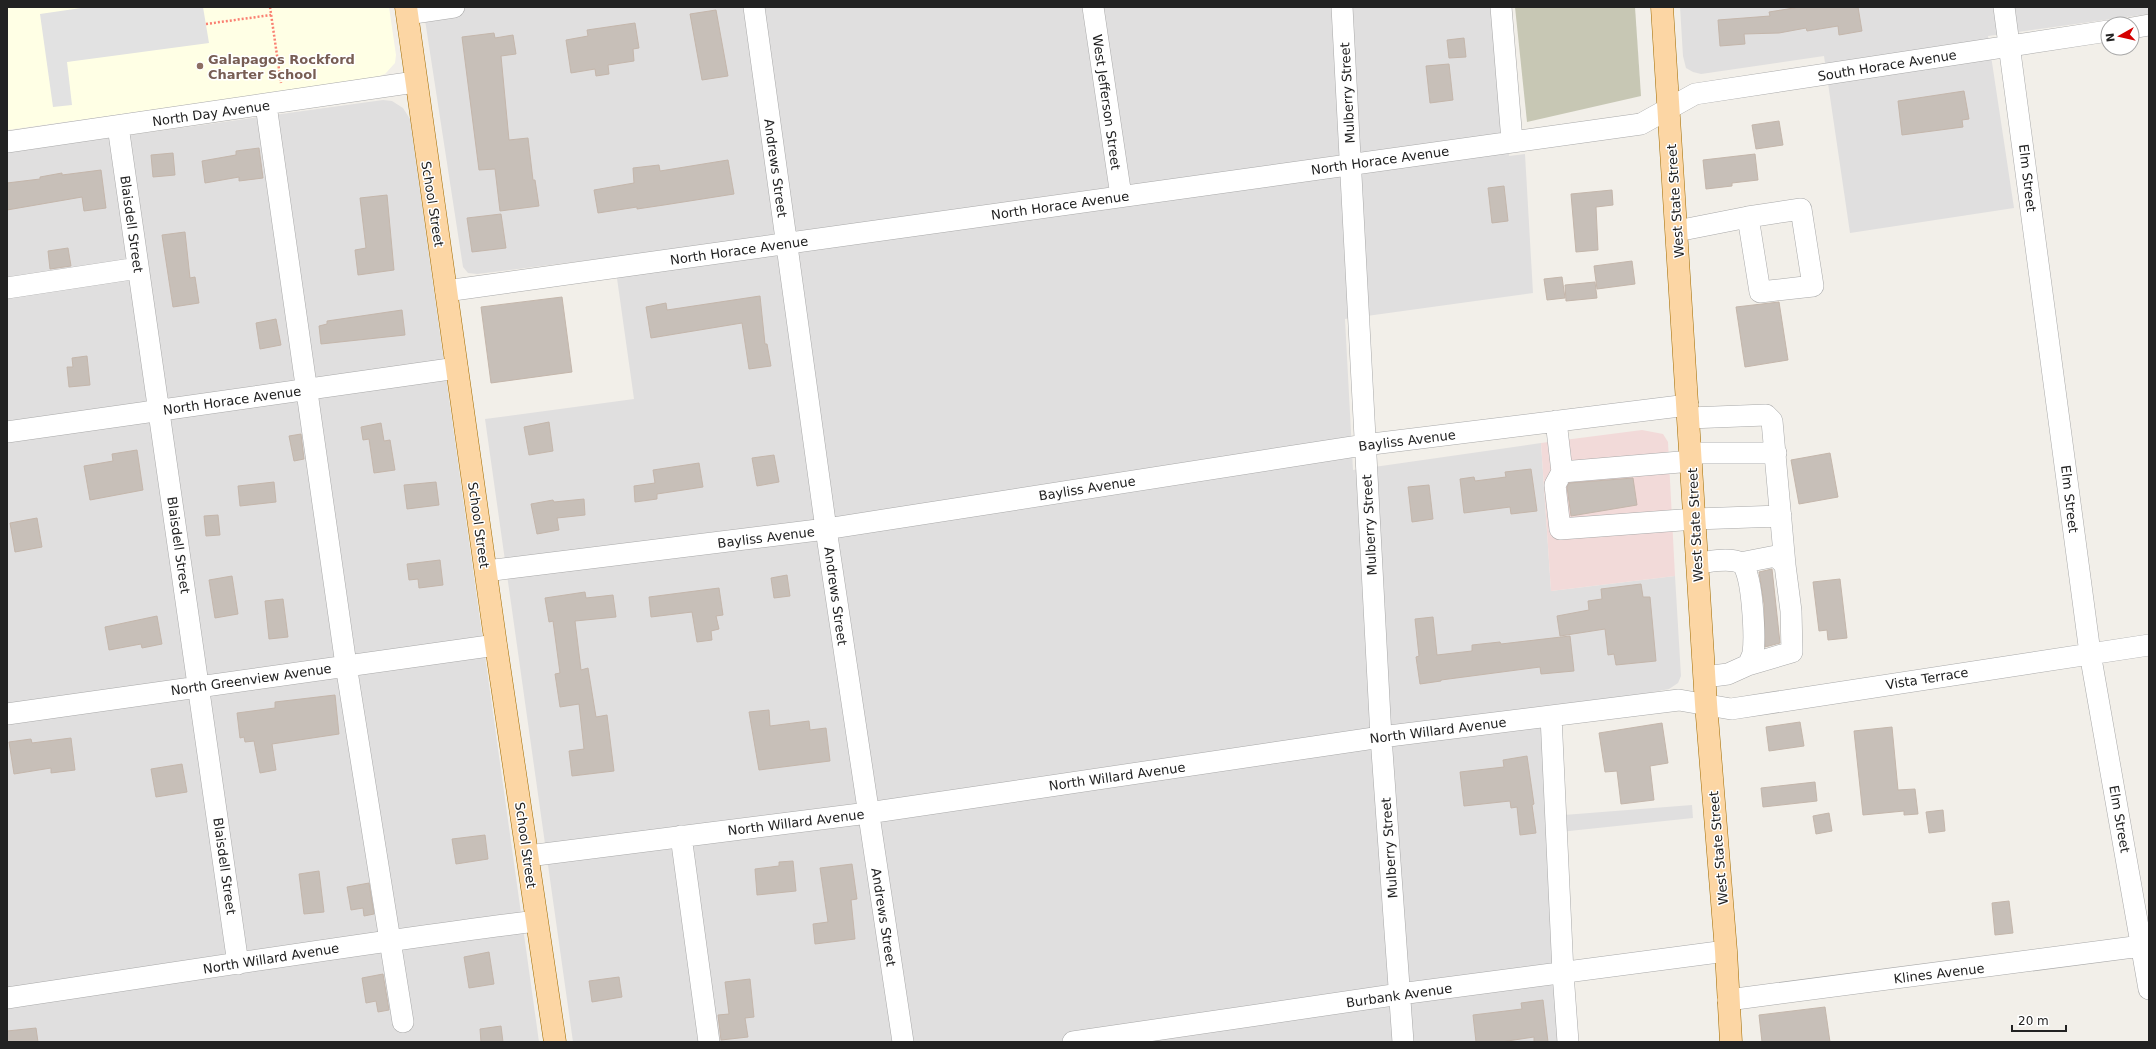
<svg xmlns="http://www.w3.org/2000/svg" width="2156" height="1049" viewBox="0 0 2156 1049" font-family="'DejaVu Sans',sans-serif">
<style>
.residential{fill:#e0dfdf}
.commercial{fill:#f2dad9}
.education{fill:#ffffe5}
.construction{fill:#c7c7b4}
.parking{fill:#e2e2e2}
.building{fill:#c7bfb8;stroke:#c4b6ab}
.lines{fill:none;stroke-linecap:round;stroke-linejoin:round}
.minor-casing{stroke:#a9a9a9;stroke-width:22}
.major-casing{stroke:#a06b00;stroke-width:23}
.path{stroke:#fa8072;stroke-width:2.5;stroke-dasharray:2 2;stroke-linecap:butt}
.minor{stroke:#fff;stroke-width:21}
.major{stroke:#fcd6a4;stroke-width:22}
.education-dot{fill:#8d6e63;stroke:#fff;stroke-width:1.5}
.labels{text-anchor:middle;stroke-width:3;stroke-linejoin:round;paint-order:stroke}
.education-label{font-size:13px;font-weight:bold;fill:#785e54;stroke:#fff;text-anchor:start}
.street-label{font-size:13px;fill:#222;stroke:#fff}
</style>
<rect width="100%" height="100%" fill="#f2efe9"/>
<path class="residential" d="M423 7H1501L1509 156 1525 154 1533 293 1345 319 1353 470 1541 443 1551 591 1675 576 1681 676 1678 683 1669 689 1632 696 1547 707 1551 816 1692 805 1693 818 1550 833 1565 1042H573L485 419 634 399 614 257 477 274 468 273 463 267Z
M1680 7H2149V14L1988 36 2014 208 1850 233 1824 56 1701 74 1693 72 1686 68 1683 56Z
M383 100 392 101 403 108 410 119 539 1042H7V152Z"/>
<path class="commercial" d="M1642 430 1663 434 1668 442 1675 576 1551 591 1541 443Z"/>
<path class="education" d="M7 7H389L396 55 395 63 385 74 372 79 7 130Z"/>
<path class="construction" d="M1515 7H1635L1641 96 1527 122Z"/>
<path class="parking" d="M88 7H203L209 43 67 62 72 105 53 107 40 14Z"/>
<path class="building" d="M1800 7H1858L1862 31 1839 35 1838 26 1807 31 1806 28 1779 33 1744 34 1745 44 1720 46 1718 20 1770 16 1769 12Z
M716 10 728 76 702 80 690 14Z
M635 23 639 48 633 49 634 61 608 65 609 74 596 76 595 69 571 73 566 40 588 36 587 30Z
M494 33 495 38 513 35 516 54 501 56 509 140 528 138 533 180H535L539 206 500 211 495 169 479 170 462 37Z
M1464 38 1466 57 1449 58 1447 40Z
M1449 64 1453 100 1430 103 1426 66Z
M1964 91 1969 119 1962 120 1963 127 1902 135 1898 101Z
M1779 121 1783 145 1756 149 1752 125Z
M259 148 263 178 239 181V177L205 183 202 161 236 155V151Z
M173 153 175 175 153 177 151 155Z
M1755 154 1758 180 1732 183V186L1706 189 1703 160Z
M728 160 734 194 664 205 637 209V207L598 213 594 190 634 183 633 168 659 165 660 171Z
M101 170 106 208 84 211 82 197 7 210V183L40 179V177L62 173V175Z
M1504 186 1508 221 1492 223 1488 188Z
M1612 190 1613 205 1596 207 1598 250 1576 252 1571 194Z
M387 195 394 270 358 275 355 250 366 248 360 198Z
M501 214 506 248 472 252 467 218Z
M185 232 190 278 195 277 199 303 173 307 162 235Z
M68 248 71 266 50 269 48 251Z
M1632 261 1635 284 1597 289 1594 266Z
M1562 277 1565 298 1547 300 1544 279Z
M1595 282 1597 298 1566 301 1565 285Z
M760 296 765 344H767L771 366 749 369 742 323 651 338 646 307 666 303 667 310Z
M562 297 572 372 491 383 481 307Z
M1779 302 1788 360 1745 367 1736 307Z
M402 310 405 335 321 344 319 326 327 324V321Z
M276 319 281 345 260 349 256 323Z
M87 356 90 385 69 387 67 367H73L72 358Z
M549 422 553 451 529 455 524 427Z
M381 423 384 441 390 440 395 470 374 473 369 439 363 440 361 427Z
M301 434 304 459 294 461 289 436Z
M137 450 143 490 90 500 84 466 113 461 112 454Z
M1830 453 1838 497 1799 504 1791 460Z
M774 455 779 482 757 486 752 458Z
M699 463 703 487 657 494V499L635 502 634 486 655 483 653 470Z
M1531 469 1537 511 1511 514 1510 507 1464 513 1460 479 1474 477 1475 481 1506 477 1505 472Z
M1633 478 1637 505 1571 516 1567 487 1569 483Z
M274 482 276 502 240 506 238 486Z
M436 482 439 505 407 509 404 485Z
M1429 485 1433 519 1412 522 1408 487Z
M584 499 585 515 557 518 559 530 537 534 531 504 553 500 554 502Z
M218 515 220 535 206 536 204 516Z
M37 518 42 547 15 552 10 523Z
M440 560 443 585 419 588 418 579 409 580 407 564Z
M1772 569 1780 643 1765 647 1764 604 1759 572Z
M787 575 790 596 774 598 771 578Z
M232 576 238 614 215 618 209 580Z
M1840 579 1847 638 1828 640 1827 630 1819 631 1813 582Z
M1641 584 1643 597H1650L1656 661 1616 665 1614 654 1608 655 1605 629 1560 636 1557 616 1589 610 1588 601 1602 599 1601 589Z
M719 588 723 615 716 616 719 629 711 631 712 640 697 642 692 612 651 617 649 597Z
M585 592 586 598 613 595 616 617 575 621 581 670 588 668 596 717 607 715 614 771 572 776 569 751 584 749 579 704 560 707 555 674 560 673 553 621 549 622 545 598Z
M283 599 288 637 269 639 265 601Z
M157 616 162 644 142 648 141 644 109 650 105 627Z
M1433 617 1437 655 1472 651V645L1500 642 1501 644 1570 636 1574 671 1541 674 1540 667 1441 680V681L1420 684 1416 657 1419 656 1415 619Z
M335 695 339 734 272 744 276 770 260 773 254 741 245 742 244 737 240 738 237 713 275 708V702Z
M769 710 770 726 809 721 810 730 826 728 830 761 759 770 749 712Z
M1800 722 1804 746 1769 751 1766 727Z
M1662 723 1668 763 1650 766 1654 800 1621 804 1617 771 1605 772 1599 733Z
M1892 727 1898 790 1915 789 1918 814 1904 815V811L1863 815 1854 731Z
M71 738 75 770 51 773V768L14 774 9 742 31 739 32 743Z
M1527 756 1534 804 1532 805 1536 833 1520 835 1517 807 1511 808 1510 801 1464 806 1460 772 1504 767 1503 760Z
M182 764 187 792 156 797 151 769Z
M1815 782 1817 801 1763 807 1761 788Z
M1943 810 1945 831 1929 833 1926 812Z
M1829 813 1832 831 1816 834 1813 816Z
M485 835 488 859 456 864 452 839Z
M793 861 796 891 757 895 755 869 779 866V862Z
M852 864 857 899 851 900 855 939 815 944 813 924 828 922 820 868Z
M319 871 324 912 304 914 299 874Z
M369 883 374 914 364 916 363 908 351 910 347 887Z
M2009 901 2013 933 1995 935 1992 903Z
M489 952 494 984 469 988 464 957Z
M383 974 389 1010 378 1012 376 1001 366 1003 362 978Z
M619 977 622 997 592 1002 589 981Z
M750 979 754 1017 745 1018 748 1037 721 1040 718 1015 729 1014 725 982Z
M1543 1000 1548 1042H1534V1037L1501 1042H1476L1473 1015 1522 1009 1521 1003Z
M1825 1007 1830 1042H1762L1759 1015Z
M501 1026 503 1042H481L480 1029Z
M36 1028 38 1042H7V1031Z"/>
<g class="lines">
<g class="minor-casing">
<path id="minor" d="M754 7 826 529 903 1042
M1093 7 1121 196
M1342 7 1381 737 1403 1042
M1501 7 1512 141
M2004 7 2090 653 2149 989
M407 14 454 7
M2132 28 2149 25
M266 105 346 665 403 1022
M118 126 238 964
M7 142 415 82
M1677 231 1748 217 1760 292 1813 286 1801 209 1748 217
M7 288 138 268
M446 291 1641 124 1695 94 2108 31
M1689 418 1766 415 1772 421 1785 565
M1556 421 1562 472 1692 461
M7 432 457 368
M1691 453H1776
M1562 472 1555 485 1560 529 1695 519 1781 516
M1697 563C1710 562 1729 557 1741 563 1753 570 1755 639 1753 653 1752 657 1750 661 1748 665L1728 674 1705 677
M1740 563 1776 556 1785 565 1791 611 1792 652 1748 665
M486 571 826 529 1364 445 1688 405
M7 714 496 645
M1551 716 1563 973 1568 1042
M681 836 709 1042
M528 856 868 813 1381 737 1679 700 1731 709 2149 645
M7 998C183 972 359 943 536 921
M1728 1000 2149 945
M1073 1042 1400 994 1726 951"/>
</g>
<g class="major-casing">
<path id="major" d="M406 7 496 645 555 1042
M1662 7 1706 704 1726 951 1731 1042"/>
</g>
<path class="path" d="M270 7 281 83
M206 24 271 15"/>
<use href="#minor" class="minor"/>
<use href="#major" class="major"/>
</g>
<circle class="education-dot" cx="200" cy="66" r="4"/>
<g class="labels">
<g class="education-label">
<text x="208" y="64">Galapagos Rockford<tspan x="208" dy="15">Charter School</tspan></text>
</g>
<g class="street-label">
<text transform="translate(1887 65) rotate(-9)" y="5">South Horace Avenue</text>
<text transform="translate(1347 93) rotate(-93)" y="5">Mulberry Street</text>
<text transform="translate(1107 102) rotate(82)" y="5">West Jefferson Street</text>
<text transform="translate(211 113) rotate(-8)" y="5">North Day Avenue</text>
<text transform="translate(1380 160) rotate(-8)" y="5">North Horace Avenue</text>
<text transform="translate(776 168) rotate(82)" y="5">Andrews Street</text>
<text transform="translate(2028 178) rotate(83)" y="5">Elm Street</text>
<text transform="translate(1675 201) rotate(-94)" y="5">West State Street</text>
<text transform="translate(433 204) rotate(81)" y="5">School Street</text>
<text transform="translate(1060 205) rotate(-8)" y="5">North Horace Avenue</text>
<text transform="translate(132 224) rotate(82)" y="5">Blaisdell Street</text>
<text transform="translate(739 250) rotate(-8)" y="5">North Horace Avenue</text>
<text transform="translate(232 400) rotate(-8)" y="5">North Horace Avenue</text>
<text transform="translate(1407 440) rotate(-7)" y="5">Bayliss Avenue</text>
<text transform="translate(1087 488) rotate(-9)" y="5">Bayliss Avenue</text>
<text transform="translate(2070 499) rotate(83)" y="5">Elm Street</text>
<text transform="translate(479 525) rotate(82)" y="5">School Street</text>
<text transform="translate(1369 525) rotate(-93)" y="5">Mulberry Street</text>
<text transform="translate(1695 525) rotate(-93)" y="5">West State Street</text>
<text transform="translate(766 537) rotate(-7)" y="5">Bayliss Avenue</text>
<text transform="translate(179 545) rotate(82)" y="5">Blaisdell Street</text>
<text transform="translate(836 596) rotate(82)" y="5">Andrews Street</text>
<text transform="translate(1927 678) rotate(-9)" y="5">Vista Terrace</text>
<text transform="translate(251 679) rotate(-8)" y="5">North Greenview Avenue</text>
<text transform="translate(1438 730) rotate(-7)" y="5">North Willard Avenue</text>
<text transform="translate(1117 776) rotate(-8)" y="5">North Willard Avenue</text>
<text transform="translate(2120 819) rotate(80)" y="5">Elm Street</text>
<text transform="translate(796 822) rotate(-7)" y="5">North Willard Avenue</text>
<text transform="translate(526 845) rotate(82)" y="5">School Street</text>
<text transform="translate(1389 848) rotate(-94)" y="5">Mulberry Street</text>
<text transform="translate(1718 848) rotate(-95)" y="5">West State Street</text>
<text transform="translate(225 866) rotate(82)" y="5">Blaisdell Street</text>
<text transform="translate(884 917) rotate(81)" y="5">Andrews Street</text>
<text transform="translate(271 958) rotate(-9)" y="5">North Willard Avenue</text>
<text transform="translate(1939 973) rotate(-7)" y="5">Klines Avenue</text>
<text transform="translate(1399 995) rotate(-8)" y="5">Burbank Avenue</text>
</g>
</g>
<rect width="2156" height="1049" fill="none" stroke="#222222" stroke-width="16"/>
<g transform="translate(2120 36) rotate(262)"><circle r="19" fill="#ffffff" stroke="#a7a7a7"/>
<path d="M0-3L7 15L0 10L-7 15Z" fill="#d40000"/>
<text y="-6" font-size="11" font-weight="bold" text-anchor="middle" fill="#222222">N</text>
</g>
<path d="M2012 1025v6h54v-6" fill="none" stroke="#222222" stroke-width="2"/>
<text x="2018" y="1025" font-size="12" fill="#222222" stroke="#ffffff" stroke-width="3" paint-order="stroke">20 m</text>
</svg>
